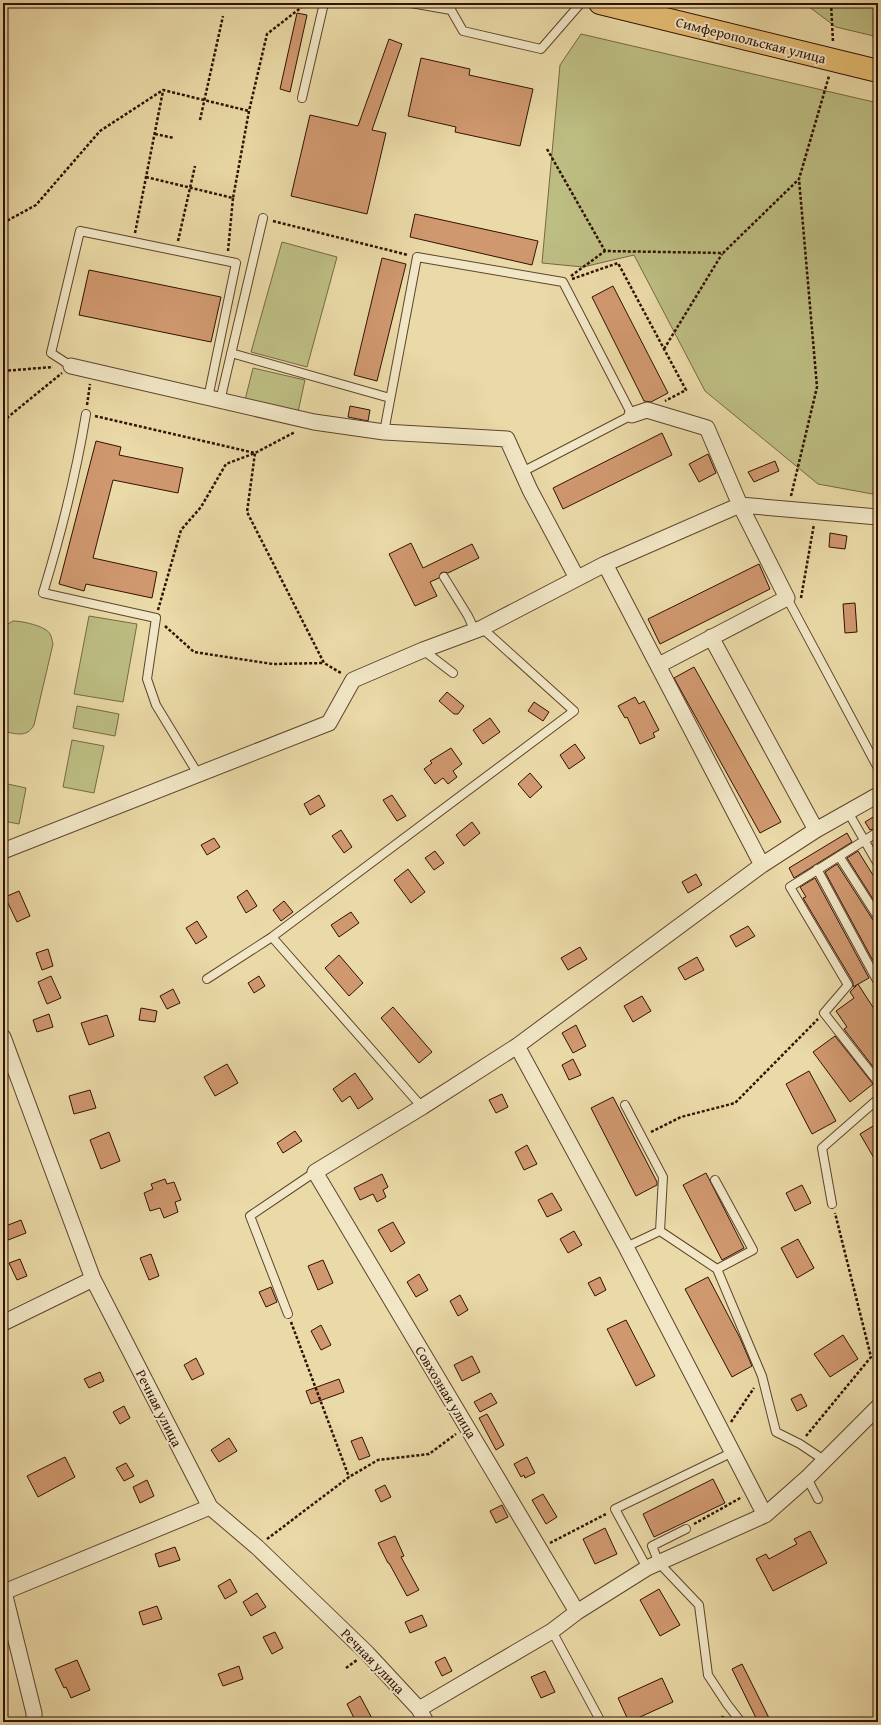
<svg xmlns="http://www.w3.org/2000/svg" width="881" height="1725" viewBox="0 0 881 1725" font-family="'Gentium Book Plus',serif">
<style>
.green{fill:#bdbe83;stroke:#786844}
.building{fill:#d0986f;stroke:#321104}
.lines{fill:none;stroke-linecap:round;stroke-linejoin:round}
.lane-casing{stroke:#60432d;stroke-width:10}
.street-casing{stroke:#60432d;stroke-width:17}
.primary-casing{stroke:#321104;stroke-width:24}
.path{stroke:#321104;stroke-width:2.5;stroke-dasharray:3 2;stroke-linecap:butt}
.lane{stroke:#f1e7c6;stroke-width:8}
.street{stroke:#f1e7c6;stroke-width:15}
.primary{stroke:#e5bd74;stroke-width:22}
.labels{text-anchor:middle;stroke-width:4;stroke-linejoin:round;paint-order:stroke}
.street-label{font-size:14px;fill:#321104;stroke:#f1e7c6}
</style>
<rect width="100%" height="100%" fill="#eadaa7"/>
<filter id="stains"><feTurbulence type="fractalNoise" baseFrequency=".005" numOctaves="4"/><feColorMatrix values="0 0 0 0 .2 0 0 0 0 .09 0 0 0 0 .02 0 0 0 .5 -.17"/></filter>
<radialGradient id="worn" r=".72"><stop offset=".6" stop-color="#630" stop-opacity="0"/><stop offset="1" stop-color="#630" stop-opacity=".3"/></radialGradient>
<path class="green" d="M804 3H878V37L836 27Z
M581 34 878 103V495L818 484 705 391 634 255 583 267 542 263 560 65Z
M282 242 337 257 307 367 251 352Z
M253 368 305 380 298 412 245 400Z
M89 616 137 624 123 702 74 694Z
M13 621C22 621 46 626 50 634 52 637 52 641 53 644L34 725C27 738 16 734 3 731V633L6 625Z
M77 706 119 714 115 736 73 728Z
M72 740 104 746 94 793 63 787Z
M3 783 26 788 19 824 3 821Z"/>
<path class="building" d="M297 13 307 15 290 92 280 89Z
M389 39 402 44 372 130 386 133 367 214 291 196 310 115 358 126Z
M421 58 470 69 469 75 533 89 520 146 455 132 456 127 408 116Z
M415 214 538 241 532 265 410 237Z
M382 258 406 264 377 381 354 375Z
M89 270 221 297 211 342 79 315Z
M613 286 668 393 651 402 644 401 592 297Z
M350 406 370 410 368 421 348 417Z
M662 433 672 455 563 509 553 488Z
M96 441 121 447 119 455 183 468 178 493 113 480 93 558 157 572 152 598 86 584 84 591 59 584Z
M708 454 716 473 699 482 689 464Z
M775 461 779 471 754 482 748 472Z
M830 533 847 536 845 549 829 547Z
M411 543 423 568 472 544 479 558 448 573 444 572 441 573 439 578 430 582 437 596 415 606 389 554Z
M759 564 770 589 660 644 648 619Z
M855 603 857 632 845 633 843 604Z
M694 667 781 822 760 833 674 678Z
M447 692 464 706 458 714H454L439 701Z
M635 697 639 704 644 701 659 730 653 733 655 737 640 744 627 717 625 718 618 706Z
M534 702 549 712 543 721 528 711Z
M490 718 500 732 483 744 473 730Z
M575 744 585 758 569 769 560 755Z
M451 748 462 764 453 771 457 777 448 784 443 778 435 784 424 769 432 763 430 761Z
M530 773 542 787 530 798 518 784Z
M319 795 325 806 310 815 304 804Z
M392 795 406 816 397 821 383 800Z
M878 814V827L870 830 865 822Z
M472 822 480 833 464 846 456 835Z
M341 830 352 847 344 853 332 836Z
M847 833 852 842 794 878 789 868Z
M214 838 220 847 207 855 201 845Z
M435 851 444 863 434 870 425 858Z
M858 851 878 883V907L847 858Z
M837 864 873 920 878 922V970L825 872Z
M408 869 425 892 411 903 394 880Z
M696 874 702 885 688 893 682 882Z
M815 878 869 978 853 987V982L803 898 806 897 800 887Z
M247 890 257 906 246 913 237 897Z
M19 891 30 916 17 922 5 897Z
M284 901 293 912 281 921 273 910Z
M351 912 359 923 339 937 331 925Z
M197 921 207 937 196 944 186 928Z
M748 926 755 936 736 947 730 936Z
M580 947 587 959 568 970 561 958Z
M48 949 53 966 42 970 36 953Z
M339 955 363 983 349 996 325 968Z
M697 957 704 970 685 980 678 968Z
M51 976 61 998 47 1004 38 982Z
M259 976 265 986 254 993 248 983Z
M858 984 878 1015V1073L844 1029 847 1027 836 1011 854 998 850 992Z
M173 989 180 1003 167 1009 160 996Z
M642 996 651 1011 633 1022 624 1006Z
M393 1007 432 1052 419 1063 381 1018Z
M141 1008 157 1011 155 1022 139 1020Z
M49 1014 53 1027 37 1032 33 1020Z
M107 1015 114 1036 89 1045 81 1023Z
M576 1025 586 1046 573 1053 562 1033Z
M835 1036 873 1084 850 1102 813 1052Z
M573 1059 581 1075 569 1080 562 1065Z
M227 1064 238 1083 215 1096 204 1077Z
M809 1071 836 1121 812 1134 786 1084Z
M355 1073 373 1099 358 1109 350 1096 342 1102 333 1089Z
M90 1090 96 1108 74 1114 69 1096Z
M502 1094 508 1107 496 1113 489 1100Z
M613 1097 657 1182V1185L636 1196 591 1108Z
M878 1123V1165L860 1134Z
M295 1131 302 1141 283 1153 277 1143Z
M109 1132 120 1161 101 1169 90 1140Z
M527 1145 537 1164 524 1170 515 1152Z
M706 1173 744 1248 722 1260 683 1185Z
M382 1174 388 1187 383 1190 386 1197 377 1202 373 1194 360 1200 354 1188Z
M165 1179 167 1184 174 1182 181 1200 175 1202 178 1212 164 1218 160 1208 150 1211 144 1193 153 1189 151 1184Z
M802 1185 811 1203 795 1211 786 1193Z
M552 1193 562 1210 547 1217 538 1200Z
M21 1220 26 1233 3 1242V1227Z
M393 1222 405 1243 391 1252 378 1230Z
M574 1231 582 1245 568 1253 560 1239Z
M798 1239 814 1268 797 1278 781 1248Z
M151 1254 159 1276 149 1280 140 1258Z
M20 1259 27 1276 17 1280 9 1263Z
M323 1260 333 1283 318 1290 308 1266Z
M419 1274 428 1290 416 1297 407 1282Z
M600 1277 606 1290 595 1296 588 1283Z
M708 1277 740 1338 752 1366 732 1377 685 1289Z
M271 1287 277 1302 266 1307 259 1292Z
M460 1295 468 1310 458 1316 450 1301Z
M626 1320 655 1376 636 1386 607 1329Z
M321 1325 331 1345 321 1350 311 1331Z
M843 1335 858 1359 830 1377 814 1354Z
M472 1356 480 1372 462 1381 454 1365Z
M196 1358 204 1374 192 1380 184 1365Z
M100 1372 104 1381 89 1388 84 1379Z
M339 1379 344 1392 311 1404 306 1391Z
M491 1393 497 1403 480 1412 474 1402Z
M801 1394 807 1406 797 1411 791 1399Z
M124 1406 130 1418 120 1424 113 1412Z
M487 1414 504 1445 496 1450 479 1418Z
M362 1437 370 1456 359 1460 351 1441Z
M229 1438 237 1451 219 1462 211 1450Z
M65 1457 75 1477 38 1497 27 1476Z
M527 1457 535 1473 525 1478 524 1475 521 1477 514 1464Z
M126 1463 134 1476 124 1481 116 1468Z
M713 1479 725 1503 654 1537 643 1514Z
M147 1480 154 1496 140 1503 133 1487Z
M385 1485 391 1497 381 1502 375 1490Z
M543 1494 557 1517 546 1524 532 1500Z
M502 1505 508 1517 496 1523 490 1511Z
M605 1528 617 1554 595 1564 583 1539Z
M810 1531 827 1563 773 1591 756 1559 766 1554 769 1559 797 1544 794 1539Z
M395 1536 404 1556 401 1557 419 1590 407 1596 389 1563H388L378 1543Z
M175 1547 180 1560 159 1567 155 1554Z
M230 1579 237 1592 225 1599 218 1586Z
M659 1589 680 1625 660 1636 640 1600Z
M257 1593 266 1607 251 1616 243 1602Z
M157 1606 162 1619 143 1625 139 1612Z
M422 1615 427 1626 410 1633 405 1622Z
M275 1632 283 1648 272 1654 263 1637Z
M445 1657 452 1671 442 1676 435 1662Z
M77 1660 90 1690 71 1698 66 1687 64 1688 55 1669Z
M742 1664 771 1722H758L732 1669Z
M239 1666 243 1679 223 1686 218 1674Z
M545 1671 555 1692 541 1698 531 1677Z
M662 1678 673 1702 629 1722 618 1698Z
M360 1696 374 1722H356L347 1704Z"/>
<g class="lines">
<g class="lane-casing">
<path id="lane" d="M411 3 451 10
M452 3 451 10 463 31 541 49 581 3
M302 98 324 3
M231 353 390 398
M71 366 51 353 80 231 236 263 208 398
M220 401 263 218
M86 414C76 475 61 534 43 593L156 618 147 679 156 705 198 774
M384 432 417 257 563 282 632 415 522 472
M444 577 468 616 474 629
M787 598 878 768
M423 650 453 673
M848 812 878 864
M878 832 790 887 848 985 824 1013 878 1082
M839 856 878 917
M817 869 878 982
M272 937 422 1107
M207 979 272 937 574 711 482 628
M625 1105 663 1177 660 1231 717 1269
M715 1180 753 1250 717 1269 762 1376 776 1432 800 1444 824 1460
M832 1204 822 1148 878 1099
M626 1247 660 1231
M288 1314 250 1216 315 1172
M807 1478 818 1499
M686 1529 652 1546 659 1563 699 1605 708 1675 727 1704 741 1722
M647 1568 615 1509 733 1452
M552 1631 601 1722"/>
</g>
<g class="street-casing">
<path id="street" d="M71 366 314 422 384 432 507 439 530 490 577 578
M632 415 647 410 707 428 740 505 787 598 659 665
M605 564 762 865
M711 637 816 830
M3 851 329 723 353 680 423 650 482 628 605 564 740 505 878 517
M3 1037 93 1279 210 1507 257 1547 367 1653 419 1709 426 1722
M517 1046 626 1247 765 1515
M3 1323 93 1279
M577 1612 315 1172 422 1107 517 1046 762 865 816 830 878 795
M419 1709 552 1631 577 1612 647 1568 765 1515 807 1478 878 1407
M34 1722V1713L4 1592 210 1507"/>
</g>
<g class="primary-casing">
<path id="primary" d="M600 3 878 71"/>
</g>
<path class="path" d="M831 3 833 42
M200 120 223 16
M155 134 174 138
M547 149 605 251
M146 177 233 198 249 111 267 34 307 3
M273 221 408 255
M3 223 36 205 100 131 163 90 249 111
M135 233 163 91
M178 241 195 166
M228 251 233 198
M571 276 605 251 723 253 799 179 829 76
M572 279 618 263 686 390 665 401
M664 349 722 254
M3 371 53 367
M87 405 90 384
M95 416 255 453 295 432
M3 438 8 417 62 373
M791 496 817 387 799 179
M801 598 814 524
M158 610 181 530 201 507 226 464 255 453 247 512 324 663 341 673
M165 626 194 652 273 664 324 663
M651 1132 681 1117 735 1103 818 1019
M291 1322 349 1477
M731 1422 754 1388
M806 1436 871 1357 835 1213
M694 1524 742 1497
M267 1539 349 1477 378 1460 429 1454 456 1434
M550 1543 606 1514
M346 1668 357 1660
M721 1722 723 1716"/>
<use href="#lane" class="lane"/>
<use href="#street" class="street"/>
<use href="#primary" class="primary"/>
</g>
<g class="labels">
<g class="street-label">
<text transform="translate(751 40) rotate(14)" y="5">Симферопольская улица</text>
<text transform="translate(446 1392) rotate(59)" y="5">Совхозная улица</text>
<text transform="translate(159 1408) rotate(63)" y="5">Речная улица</text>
<text transform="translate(373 1661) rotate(46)" y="5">Речная улица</text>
</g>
</g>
<rect width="881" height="1725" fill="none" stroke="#eadaa7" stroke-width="16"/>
<rect x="4" y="4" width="873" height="1717" fill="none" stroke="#321104" stroke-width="2"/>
<rect x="8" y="8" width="865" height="1709" fill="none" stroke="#321104"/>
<rect width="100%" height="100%" filter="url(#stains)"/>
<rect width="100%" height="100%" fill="url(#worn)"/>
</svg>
